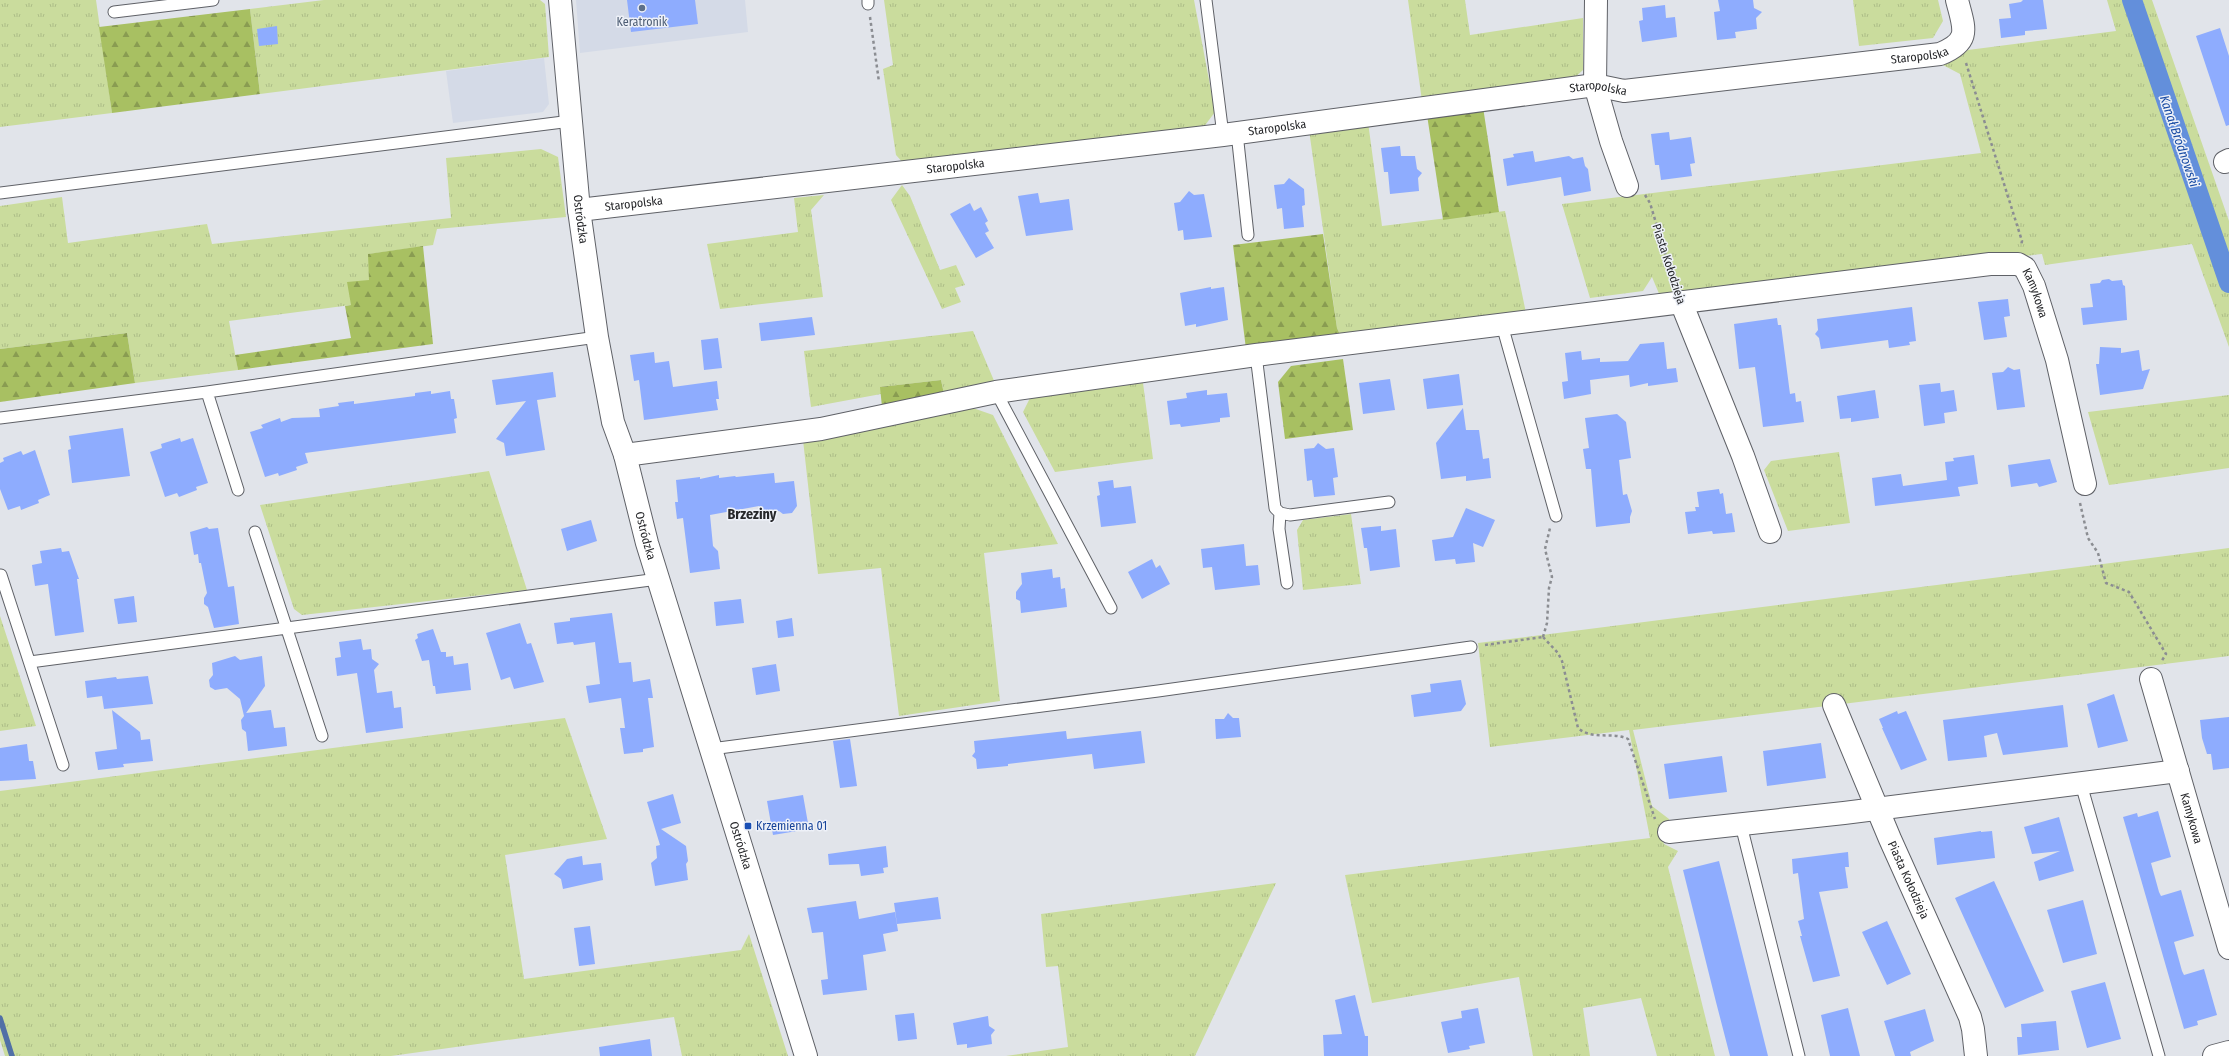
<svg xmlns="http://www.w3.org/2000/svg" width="2229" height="1056" viewBox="0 0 2229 1056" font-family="'Fira Sans Condensed',sans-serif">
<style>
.built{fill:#d4dae7}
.grass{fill:url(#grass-tufts)}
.forest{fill:url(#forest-firs)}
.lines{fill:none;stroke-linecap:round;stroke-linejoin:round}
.stream{stroke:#5170a6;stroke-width:5.5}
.canal{stroke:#638fdb;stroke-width:20}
.building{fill:#8eacfe}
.lane-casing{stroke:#5f6167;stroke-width:13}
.street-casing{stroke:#5f6167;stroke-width:24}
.secondary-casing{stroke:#5f6167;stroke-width:24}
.path{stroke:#8b8d92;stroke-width:2.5;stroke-dasharray:3 3;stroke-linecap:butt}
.lane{stroke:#fff;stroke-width:11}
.street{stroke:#fff;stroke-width:22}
.secondary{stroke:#fff;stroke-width:22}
.service-dot{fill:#5c6f8a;stroke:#eef1f8;stroke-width:1.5}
.transit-dot{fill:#1a4fb4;stroke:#eef1f8;stroke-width:1.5}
.labels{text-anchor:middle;stroke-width:3;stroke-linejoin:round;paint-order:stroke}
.service-label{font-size:12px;fill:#4e5e75;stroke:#eef1f8}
.street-label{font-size:12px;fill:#26272a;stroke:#eef1f8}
.transit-label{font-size:12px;fill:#164399;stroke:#eef1f8;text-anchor:start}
.water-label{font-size:13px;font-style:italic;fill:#174aa3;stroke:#eef1f8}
.quarter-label{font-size:14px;font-weight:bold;fill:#26272a;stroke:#eef1f8}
</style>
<defs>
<pattern id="grass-tufts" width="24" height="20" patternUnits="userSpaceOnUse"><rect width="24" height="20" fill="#cadc9d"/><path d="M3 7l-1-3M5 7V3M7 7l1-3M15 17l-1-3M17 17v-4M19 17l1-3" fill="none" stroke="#adbd87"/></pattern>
<pattern id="forest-firs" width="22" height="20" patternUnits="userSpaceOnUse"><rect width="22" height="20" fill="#a8c062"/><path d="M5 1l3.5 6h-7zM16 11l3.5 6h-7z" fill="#899c51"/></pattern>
</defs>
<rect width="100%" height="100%" fill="#e1e4ea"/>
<path class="built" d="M576 0H745L748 32 580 53Z
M544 58 549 104 543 112 453 123 446 71Z"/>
<path class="grass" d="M0 0H96L112 113 0 127Z
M324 0H540L545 4 549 57 260 94 250 9Z
M884 0H1194L1215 112 1203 128 905 165 896 155 883 69 893 65Z
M1408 0H1465L1470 35 1583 18V70L1572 80 1422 101Z
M1853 0H1938L1943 21 1933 38 1859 46Z
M2107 0H2152L2229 221V347L2192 244 2045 265 2042 254 1660 296 1652 277 1643 291 1590 298 1562 204 1981 153 1960 74 1941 64 1968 50 2116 31Z
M1368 122 1382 226 1505 211 1526 313 1341 337 1337 328 1309 130Z
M541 149 558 157 566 217 437 229 433 245 369 254V280L351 305 229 321 238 370 135 383 127 333 0 349V206L62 197 68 243 207 224 212 244 451 218 446 158Z
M902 185 910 196 940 270 956 265 965 285 955 288 961 302 942 309 891 200Z
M824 195 811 210 823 297 720 309 707 244 798 232 794 198Z
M973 331 995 383 944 394 941 380 881 387V394L811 407 804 351Z
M1143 383 1153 459 1055 472 1023 412 1030 398Z
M2229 395V468L2109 485 2088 412Z
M970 407 993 415 1058 544 984 553 1000 701 899 716 881 568 818 574 803 440Z
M1839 452 1850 523 1788 531 1764 470 1771 461Z
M489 471 527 590 302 615 294 609 260 505Z
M1351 514 1361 584 1303 590 1297 530 1303 520Z
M2229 548V656L1633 730 1652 806 1669 819 1672 828 1660 829 1664 844 1678 851 1668 867 1715 1056H1657L1641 998 1583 1008 1590 1056H1533L1519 977 1372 1003 1345 875 1650 838 1629 730 1490 747 1478 643Z
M0 616 36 726 0 731Z
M565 718 607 839 505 855 524 979 741 950 749 934 788 1056H682L674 1017 391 1056H5L0 1040V791Z
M1276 883 1195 1056H1006L1068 1047 1058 966 1046 967 1041 914Z"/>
<path class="forest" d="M250 9 260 94 112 113 99 27Z
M1483 107 1499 212 1443 220 1427 115Z
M1323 234 1337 328 1341 337 1246 349 1233 245Z
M423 246 433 344 238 370 235 355 351 338 345 306 351 305 347 282 369 280 368 254Z
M127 333 135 383 0 402V349Z
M1343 359 1353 430 1285 439 1278 382 1291 366Z
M941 380 944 394 882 407 880 387Z"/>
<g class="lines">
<path class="stream" d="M0 1018 12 1056"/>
<path class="canal" d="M2132 0 2229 283"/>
</g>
<path class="building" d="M627 0H695L698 24 631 32Z
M1718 0H1753L1754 8 1762 12 1756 18 1757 29 1735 32 1736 38 1717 40 1714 12 1720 11Z
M2023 0H2043L2047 29 2025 31V35L2001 38 1999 19 2011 18 2009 4 2021 2Z
M1665 5 1666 18 1675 17 1677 37 1642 42 1639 21 1643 20 1642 8Z
M277 26 278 44 259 46 257 29Z
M2220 28 2229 56V125L2226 126 2196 36Z
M1669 132 1670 140 1691 137 1695 163 1690 164 1692 176 1661 180 1659 165H1655L1651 134Z
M1400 146 1401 156H1415L1417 169 1422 173 1418 178 1419 191 1390 194 1388 172H1384L1381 148Z
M1533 151 1535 162 1569 156 1573 159 1583 157 1585 166 1588 169 1591 191 1564 196 1561 177 1507 186 1503 159 1514 157 1513 154Z
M1289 178 1304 189 1305 205 1302 206 1304 227 1284 229 1282 208 1277 209 1274 185 1284 184Z
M1189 191 1194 195 1204 194 1212 237 1184 240 1183 230 1178 231 1174 203 1180 202Z
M1038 193 1040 203 1069 199 1073 230 1026 236 1018 196Z
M970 203 974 211 981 207 988 221 985 223 989 231 985 233 994 248 976 258 950 214Z
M2109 279 2112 281 2122 280 2123 285 2125 286 2127 320 2083 325 2081 308 2093 307 2090 284 2100 283 2102 280Z
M1211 287V289L1224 287 1228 320 1196 327V324L1185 326 1180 293Z
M2008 299 2010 316 2004 317 2007 337 1984 340 1978 302Z
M1912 307 1916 341 1909 342 1910 345 1889 348 1888 340 1821 349 1819 338 1815 334 1818 330 1817 319Z
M812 317 815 335 761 341 759 323Z
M1777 318 1778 325H1781L1790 394 1795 393 1796 402 1801 401 1804 422 1763 427 1755 367 1739 369 1734 324Z
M718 338 722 368 704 370 701 340Z
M1664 342 1667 369 1676 368 1678 382 1648 386V383L1630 387 1629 375 1590 380 1591 394 1564 399 1562 382 1568 381 1565 353 1581 351 1582 360 1600 358V362L1628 361 1640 344Z
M2100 347 2121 348V353L2139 350 2142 371 2150 369 2143 389 2100 395 2096 364H2099Z
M654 352 655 363 669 361 673 387 717 381 719 399H716L718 410 644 420 639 380 634 381 630 355Z
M2008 367 2014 370 2020 369 2025 407 1997 410 1992 373 2003 372Z
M553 372 556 397 537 400 545 450 506 456 504 443 496 439 526 401 496 405 492 380Z
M1459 374 1463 405 1427 409 1423 379Z
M1390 379 1395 410 1363 414 1359 383Z
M1940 383 1941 392 1954 390 1957 411 1944 413 1945 423 1924 426 1919 385Z
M1207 390V395L1227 393 1230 417 1220 418V422L1181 427 1180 424 1170 425 1167 401 1187 398 1186 393Z
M1875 390 1879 418 1851 422V418L1840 419 1837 396Z
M431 391V394L450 391 451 399H454L457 418 454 419 456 433 305 453 308 463 296 467 297 470 279 476 278 473 265 477 250 432 263 428 261 425 280 418 281 422 292 418 320 417 319 409 339 406 338 403 354 401V404L415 396V393Z
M1463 408 1466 430H1479L1483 459 1489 458 1491 478 1466 481V476L1441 479 1436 443Z
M1617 414 1626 422 1631 458 1619 460 1623 495 1627 494 1632 511 1630 517V523L1596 527 1591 469H1586L1583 449 1589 448 1585 418Z
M123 428 130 476 72 483 68 450 71 449 69 436Z
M180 438 181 442 193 438 208 483 196 487 197 490 179 497 177 493 165 497 150 452 162 448 161 444Z
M1318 443 1326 449 1334 448 1338 477 1333 478 1335 495 1314 497 1312 480 1307 481 1304 449 1314 448Z
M35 450 50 495 38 500 39 503 21 510 20 506 8 510 0 489V463L4 461 3 458 21 451 23 455Z
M1974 455 1978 484 1958 487 1960 496 1875 506 1872 478 1901 474 1903 486 1947 480 1945 462 1954 461 1953 458Z
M2050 459 2057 482 2039 487 2037 483 2011 487 2008 465Z
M774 473 775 483 794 481 797 506 792 513 783 514 779 511 760 513 759 506 710 515 713 546 718 551 720 569 690 573 683 518 677 519 675 502H678L676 480 700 477V479L719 475V478L735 476 736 477Z
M1113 480 1114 488 1131 486 1136 523 1101 527 1097 496 1100 495 1098 482Z
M1719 489 1720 494 1723 493 1726 514 1732 513 1735 532 1713 534 1712 531 1688 534 1685 512 1696 511 1695 507H1699L1697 492Z
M1466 508 1495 520 1483 547 1473 543 1475 562 1456 564 1455 559 1435 561 1432 540 1453 537Z
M591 520 597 541 567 551 561 529Z
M1381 526V531L1396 529 1400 567 1370 571 1367 548H1364L1361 528Z
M207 527 209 529 218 528 228 587 234 586 239 624 214 628 208 607 204 604V598L207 593 201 563H199L198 554 194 555 190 532Z
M1244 544 1246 566 1258 565 1260 585 1215 590 1212 567 1203 568 1201 549Z
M61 548 62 552 69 551 79 579H77L84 632 55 636 48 584 35 586 32 565 42 563 40 551Z
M1152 559 1156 568 1160 565 1170 584 1142 599 1128 572Z
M1052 569 1053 578 1060 577 1061 589 1065 588 1067 607 1021 613 1020 601 1016 599V592L1022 584 1021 573Z
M134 596 137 622 118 624 114 599Z
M741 599 744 623 716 626 714 602Z
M612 613 619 663 631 662 633 682 650 679 653 698H648L654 747 643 749V752L624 754 620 728H625L621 698 589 703 586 686 600 684 595 642 574 645 573 642 557 644 554 623 570 621V618Z
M792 618 794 636 778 638 776 621Z
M520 623 527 644 531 643 544 682 514 689 510 677 501 680 486 633Z
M433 629 441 652H446V657L453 656 454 665 468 663 471 690 436 694 435 686H433L429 660 422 661 415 640 418 638 417 634Z
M361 639 363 650 371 649 372 659 379 664 374 670 377 693 392 691 394 708 401 707 403 728 366 733 357 673 337 676 335 658 341 657 339 642Z
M235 656 240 660 262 656 265 686 244 716 246 713 271 710 274 728 285 727 287 746 248 751 246 732 242 729 241 720 244 716 240 699 227 688 215 690 210 687 209 680 213 675 212 663Z
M776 664 780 691 756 695 752 668Z
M148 676 153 704 104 709 102 696 87 698 85 681 116 677 117 679Z
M1461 680 1466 704 1461 711 1414 717 1411 695 1431 692 1430 684Z
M2114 694 2128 741 2098 748 2087 704Z
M2063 705 2068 747 2003 755 1997 733 1984 736 1987 757 1948 761 1943 720Z
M112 710 140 732 141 740 150 739 153 761 123 764 124 767 98 770 95 752 117 749Z
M1897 711 1898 714 1906 711 1927 760 1901 770 1882 728H1883L1879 719Z
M1228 713 1233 718H1239L1241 737 1216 739 1215 719H1224Z
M2229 717V768L2213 770 2211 754H2207L2202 738 2200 720Z
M1066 731 1067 739 1141 731 1145 763 1094 769 1092 754 1008 764V766L977 769 976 759 972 756 975 752 974 741Z
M850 739 857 786 840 788 833 741Z
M1821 743 1826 778 1767 786 1763 751Z
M27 744 29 761H33L36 779 0 781V748Z
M1722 756 1727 792 1669 799 1664 764Z
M673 794 681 823 661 829 686 846 688 861 686 864 688 880 655 886 651 863 657 858 656 846 660 845 647 802Z
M803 795 809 829 773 835 767 801Z
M2158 811 2171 857 2151 863 2159 892 2161 896 2181 890 2194 936 2174 942 2182 971 2184 975 2204 969 2217 1015 2197 1021 2198 1025 2184 1029 2123 817 2137 813 2138 817Z
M2059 817 2074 871 2039 881 2034 862 2060 851 2032 854 2024 827Z
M1981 831V832L1992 831 1995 858 1937 865 1934 838Z
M886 846 888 867 883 868 884 873 861 876 859 864 829 865 828 854Z
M1848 852 1849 867H1845L1848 888 1819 892 1840 976 1813 982 1800 936H1802L1798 921 1804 919 1798 873 1793 874 1792 859Z
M582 856 583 865 601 863 603 880 563 889 561 879 554 874 567 859Z
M1719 861 1759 1020 1768 1056H1730L1716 1002 1683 870Z
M1994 881 2044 991 2005 1008 1955 898Z
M938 897 941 919 897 924 894 903Z
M2083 900 2097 954 2063 963 2047 910Z
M856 901 859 919 895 912 898 931 883 934 886 951 863 955 867 990 823 995 821 980 828 979 823 932 812 933 807 908Z
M1887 921 1911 974 1887 985 1862 932Z
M590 926 595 964 579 966 574 928Z
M2105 982 2121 1039 2087 1048 2071 991Z
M1355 995 1365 1036H1368V1056H1324L1323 1035 1342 1034 1335 1000Z
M1478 1008 1485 1043 1469 1046 1470 1049 1448 1053 1441 1022 1462 1018 1461 1011Z
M1848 1008 1860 1056H1830L1821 1015Z
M1925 1009 1934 1041 1910 1052 1911 1056H1895L1884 1021Z
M914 1013 917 1039 898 1041 895 1015Z
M988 1016 989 1026 995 1030 991 1035 992 1044 967 1048V1044L957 1045 953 1023Z
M2056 1021 2059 1050 2018 1055 2017 1037H2022L2021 1024Z
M650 1039 652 1056H600L599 1047Z"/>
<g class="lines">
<g class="lane-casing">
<path id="lane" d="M868 0V4
M1206 0 1223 135
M114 12 213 0
M1237 133 1248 235
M0 193 571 121
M1502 325 1556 516
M1256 355 1275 508 1280 513 1290 515 1389 502
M207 392 238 490
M996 392 1111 608
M0 418 207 392 597 337
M1280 513 1279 529 1287 583
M255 532 322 736
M1 575 63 765
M30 662 658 579
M711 749 1158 691 1471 647
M2081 784 2159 1056
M1741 825 1799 1056"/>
</g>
<g class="street-casing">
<g id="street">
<path d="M1596 0 1595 85 1611 141 1627 186"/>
<path d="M2225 162 2229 160"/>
<path id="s1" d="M579 210 1223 135 1595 85 1624 91 1940 54C1972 41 1964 28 1957 0"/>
<path d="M1681 302 1743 456 1770 532"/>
<path id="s2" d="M625 455 821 429 996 392 1256 355 1990 264H2018L2025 268 2034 286 2057 360 2085 484"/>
<path id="s3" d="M2151 679 2229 948"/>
<path id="s4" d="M1834 705 1890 839 1970 1017 1973 1029 1976 1056"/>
<path d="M1669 832 1844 813 2178 771"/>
<path d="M2214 1056 2229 1052"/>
</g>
</g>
<g class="secondary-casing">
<g id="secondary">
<path id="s5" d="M560 0 579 210 597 337 613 422 625 455 647 543 806 1056"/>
</g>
</g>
<path class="path" d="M870 17 879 82
M1966 63 2022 241 2021 246
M1645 195 1650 203 1674 283
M2080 503 2088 538 2098 553 2106 583 2129 592 2166 654 2161 662
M1543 637 1558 653 1562 661 1578 728C1593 741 1612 731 1628 739L1655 819
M1543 637 1547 623 1549 588 1552 577 1545 549 1550 528
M1485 645 1543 637"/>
<use href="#lane" class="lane"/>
<use href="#street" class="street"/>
<use href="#secondary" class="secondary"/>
</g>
<circle class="service-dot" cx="642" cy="8" r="4"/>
<rect class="transit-dot" x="744" y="822" width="8" height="8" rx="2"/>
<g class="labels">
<g class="service-label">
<text x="642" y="26">Keratronik</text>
</g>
<g class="street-label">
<text dy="4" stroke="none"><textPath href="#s1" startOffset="1351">Staropolska</textPath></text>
<text dy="4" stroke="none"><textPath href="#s1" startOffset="1027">Staropolska</textPath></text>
<text dy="4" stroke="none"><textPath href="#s1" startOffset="703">Staropolska</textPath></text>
<text dy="4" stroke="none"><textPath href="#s1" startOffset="379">Staropolska</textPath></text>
<text dy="4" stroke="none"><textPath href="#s1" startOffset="55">Staropolska</textPath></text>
<text dy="4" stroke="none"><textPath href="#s5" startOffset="220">Ostródzka</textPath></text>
<text transform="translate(1669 264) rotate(72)" y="4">Piasta Kołodzieja</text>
<text dy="4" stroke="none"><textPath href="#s2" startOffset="1442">Kamykowa</textPath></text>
<text dy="4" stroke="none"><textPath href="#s5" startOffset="544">Ostródzka</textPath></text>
<text dy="4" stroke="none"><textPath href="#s3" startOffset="145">Kamykowa</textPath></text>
<text dy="4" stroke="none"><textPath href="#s5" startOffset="868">Ostródzka</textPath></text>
<text dy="4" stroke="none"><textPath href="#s4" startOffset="190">Piasta Kołodzieja</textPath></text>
</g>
<g class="transit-label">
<text x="756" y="830">Krzemienna 01</text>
</g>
<g class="water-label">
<text transform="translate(2180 141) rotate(71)" y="5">Kanał Bródnowski</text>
</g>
<g class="quarter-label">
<text x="752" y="519">Brzeziny</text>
</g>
</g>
</svg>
